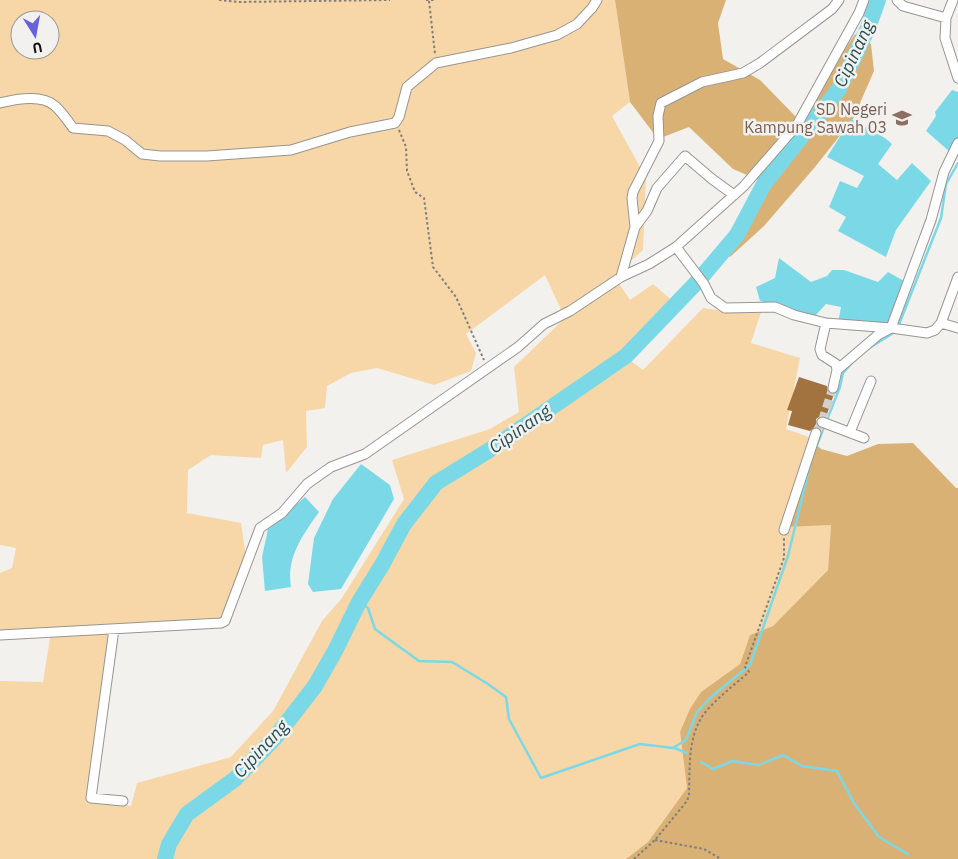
<svg xmlns="http://www.w3.org/2000/svg" width="958" height="859" viewBox="0 0 958 859" font-family="'IBM Plex Sans',sans-serif">
<style>
.green{fill:#f7d7a7;fill-rule:evenodd}
.forest{fill:#d9b174}
.water{fill:#7bd9e7}
.lines{fill:none;stroke-linecap:round;stroke-linejoin:round}
.stream{stroke:#7bd9e7;stroke-width:2.5}
.river{stroke:#7bd9e7;stroke-width:16}
.building{fill:#a3733f}
.street-tunnel{stroke:#d2d0cd;stroke-width:9;stroke-dasharray:9 4.5;stroke-linecap:butt}
.street-casing{stroke:#979592;stroke-width:11}
.path{stroke:#807e7c;stroke-width:2;stroke-dasharray:2.5 2.5;stroke-linecap:butt}
.street{stroke:#fff;stroke-width:9}
.labels{text-anchor:middle;stroke-width:5;stroke-linejoin:round;paint-order:stroke}
.education-label{font-size:16px;fill:#785e54;stroke:#f3f1ee;text-anchor:end}
.water-label{font-size:18px;font-style:italic;fill:#244f55;stroke:#f3f1ee}
</style>
<rect width="100%" height="100%" fill="#f3f1ee"/>
<path class="green" d="M0 0H615L630 102 612 116 646 178 643 250 614 276 630 300 653 284 680 307 628 359 643 370 703 308 725 311 762 309 751 343 800 358 786 429 809 437 785 526 831 525 828 570 773 626 750 635 740 664 701 692 680 732 687 788 648 842 626 859H0V681L43 682 51 632 0 634V573L12 568 16 548 0 545ZM20 20H50V50H20ZM545 275 565 318 514 367 519 412 490 429 392 460 404 499 342 598 322 621 273 711 231 757 137 783 131 806 88 800 112 629 225 624 248 570 241 523 187 513 188 470 211 455 261 458 263 445 283 440 286 473 307 447 306 411 325 408 327 386 351 373 377 368 434 385 471 371 476 353 466 334Z"/>
<path class="forest" d="M615 0H726L718 23 723 59 760 80 798 119 855 34 871 44 874 71 853 119 815 167 764 226 730 257 720 248 737 227 761 181 733 169 689 127 658 139 630 102Z
M809 437 821 449 847 456 878 444 913 443 956 488H958V859H626L648 842 687 788 680 732 690 709 701 692 740 664 750 635 773 626 828 570 831 525 785 527Z"/>
<path class="water" d="M952 90 958 92V137L950 152 926 131 936 116 935 112Z
M851 119 885 138 892 144 878 164 897 180 912 163 931 181 896 230 886 257 838 231 846 217 829 207 840 181 857 188 864 176 827 157Z
M779 258 811 282 827 276 832 270H844L878 282 888 272 906 282 894 322 854 327 838 323 841 307 826 304 815 316H806L779 305 760 301 756 287 775 278Z
M361 464 390 485 394 499 341 589 313 592 308 584 314 538 333 499Z
M305 497 319 512C303 535 286 557 291 587L265 591 262 557 268 529Z"/>
<g class="lines">
<path class="stream" d="M898 327 941 218 946 184 958 163
M866 350 895 332
M813 455 840 387 843 373 851 364
M359 602 368 608 375 629 419 661 452 662 488 684 506 697 509 719 541 778 640 744 673 748 686 740 697 712 711 697 750 665 788 556 810 465
M674 748 687 753
M701 762 713 769 732 761 759 765 783 755 802 766 837 771 854 803 879 837 908 854"/>
<path class="river" d="M165 859 169 844 187 814 235 779 274 739 315 686 335 651 359 602 382 565 404 524 436 483 488 451 626 356 698 281 737 235 764 184 839 89 868 28 878 0"/>
</g>
<path class="building" d="M799 377 827 386 828 392 834 394 826 417 821 416 816 419 817 426 821 428V429L815 427 810 431 788 425 792 411 787 410Z"/>
<g class="lines">
<path class="street-tunnel" d="M816 433 822 422 833 388"/>
<g class="street-casing">
<path id="street" d="M897 0 903 6 946 18
M953 0 946 18 945 38 958 78
M0 103C16 99 42 94 55 106 62 112 68 121 73 128L108 131 125 140 142 154 160 156H207L291 150 350 132 395 123 399 117 407 87 436 63 511 48 557 35 577 24 592 8 597 0
M635 227 647 211 657 188 685 156 712 179 734 195
M676 247 704 284 711 298 725 308 775 307 794 315 826 323 891 328 927 333 935 330 941 323 958 277
M621 277 635 227 632 198 633 192 659 141 658 116 661 103 702 82 743 73 760 63 832 9 839 0
M826 323 820 349 822 355 836 364 837 370 833 388
M941 323 958 328
M837 370 878 335 891 328 931 220 944 172 958 143
M822 422 864 438
M850 432 871 381
M784 530 816 433
M114 629 91 798 123 801
M0 635 221 623 225 621 260 528 282 513 307 484 331 467 365 454 518 347 544 324 570 311 621 277 649 264 676 247 744 186 797 125 859 13 864 0"/>
</g>
<path class="path" d="M219 0 238 2 390 0
M426 0H434
M429 1 435 54
M399 130 406 147 407 171 415 192 424 198 433 267 456 297 484 360
M655 840 704 849 721 859
M634 859 655 840 687 801 689 795C690 766 687 732 708 709 720 696 735 684 749 672L745 667 784 558V538"/>
<use href="#street" class="street"/>
</g>
<defs>
<g id="school-bare" transform="scale(1.5)"><path d="M0-5L7-2L0 1L-7-2ZM-4 1L0 2.5L4 1V4Q0 6-4 4Z" fill="#8d6e63" stroke="#f3f1ee" stroke-width="2.5" paint-order="stroke"/></g>
</defs>
<g fill-rule="evenodd">
<use href="#school-bare" x="902" y="118"/>
</g>
<g class="labels">
<g class="education-label">
<text x="887" y="115">SD Negeri<tspan x="887" dy="18">Kampung Sawah 03</tspan></text>
</g>
<g class="water-label">
<text transform="translate(854 54) rotate(-65)" y="6">Cipinang</text>
<text transform="translate(520 429) rotate(-35)" y="6">Cipinang</text>
<text transform="translate(261 749) rotate(-47)" y="6">Cipinang</text>
</g>
</g>
<g transform="translate(35 35) rotate(169)"><circle r="24" fill="#f3f1ee" stroke="#9a9896"/>
<path d="M0-4L9 19L0 12L-9 19Z" fill="#6762dc"/>
<text y="-8" font-size="14" font-weight="bold" text-anchor="middle" fill="#141312">U</text>
</g>
</svg>
